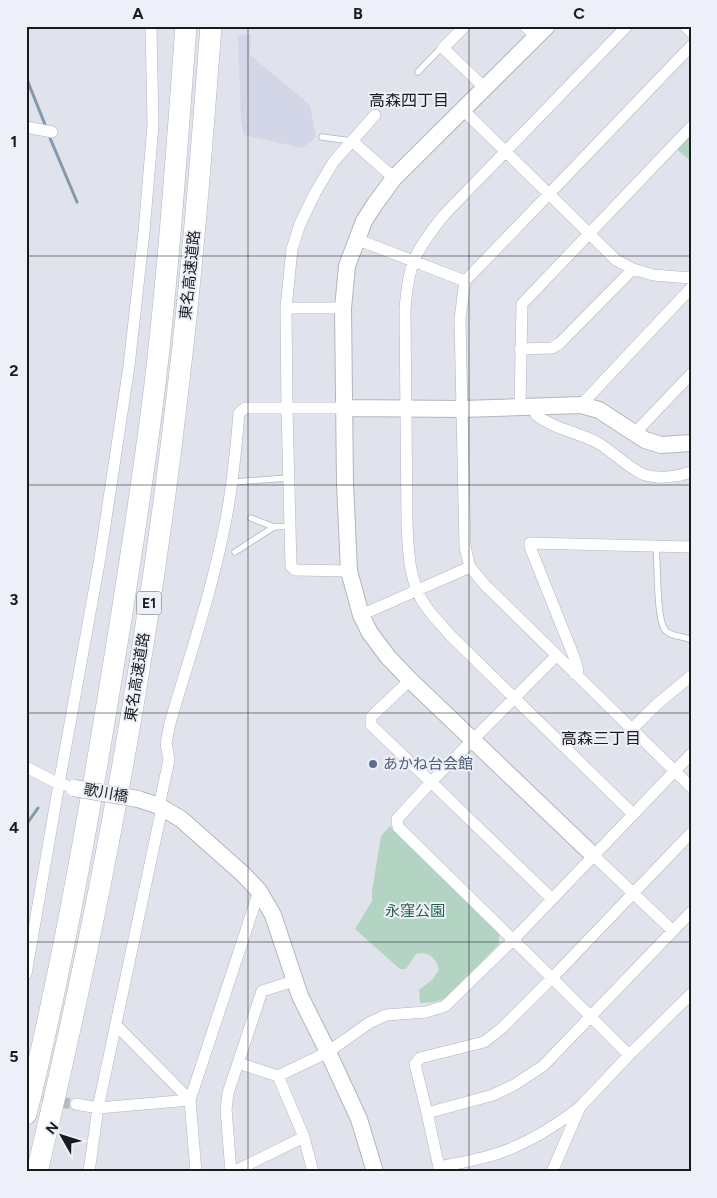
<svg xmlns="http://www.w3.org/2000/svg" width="717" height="1198" viewBox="0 0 717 1198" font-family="Figtree,'Noto Sans JP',sans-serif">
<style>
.built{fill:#d3d6e6}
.green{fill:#b3d4c3}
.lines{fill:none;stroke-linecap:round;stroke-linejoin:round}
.stream{stroke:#829aab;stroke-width:3}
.street-tunnel{stroke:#b9bbc3;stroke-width:11;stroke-dasharray:11 5.5;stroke-linecap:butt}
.lane-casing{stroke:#b3b5be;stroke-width:7}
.street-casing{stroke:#b3b5be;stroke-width:12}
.secondary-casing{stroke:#b3b5be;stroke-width:18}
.highway-casing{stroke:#b3b5be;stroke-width:22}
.lane{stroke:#fff;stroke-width:5.5}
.street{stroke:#fff;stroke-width:11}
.secondary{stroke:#fff;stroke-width:16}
.highway{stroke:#fff;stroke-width:21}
.secondary-bridge-casing{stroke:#b3b5be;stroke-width:18;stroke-linecap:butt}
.secondary-bridge{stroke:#fff;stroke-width:16}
.grid{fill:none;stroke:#1a1b1e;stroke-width:1;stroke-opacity:0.55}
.service-dot{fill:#5c6f8a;stroke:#eef0f9;stroke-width:2}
.labels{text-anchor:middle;stroke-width:4;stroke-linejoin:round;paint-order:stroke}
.shield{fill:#eef0f9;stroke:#5a5b60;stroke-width:1}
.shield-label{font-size:14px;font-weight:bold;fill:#1a1b1e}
.street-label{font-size:15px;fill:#1a1b1e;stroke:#eef0f9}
.service-label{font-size:15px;fill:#4e5e75;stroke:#eef0f9;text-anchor:start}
.park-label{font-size:15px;fill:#276449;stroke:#eef0f9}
.neighbourhood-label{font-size:16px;fill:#1a1b1e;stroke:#eef0f9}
.neatline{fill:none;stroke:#1a1b1e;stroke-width:2}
.grid-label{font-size:16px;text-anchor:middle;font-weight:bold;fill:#1a1b1e}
</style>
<rect width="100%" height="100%" fill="#e1e3ec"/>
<path class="built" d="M251 34 250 55 310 105 316 137 302 148 244 135 241 122 238 35Z"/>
<path class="green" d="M691 132V161L675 148Z
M390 826 499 934V944L446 998 435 1002 420 1003 419 990 432 980 439 970C436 958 429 951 416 954L406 969H400L355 929 372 901V891L381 836Z"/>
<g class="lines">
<path class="stream" d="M26 77 46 127
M50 138 77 202
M26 825 38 808"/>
<path class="street-tunnel" d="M26 1099 76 1104"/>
<g class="lane-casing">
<path id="lane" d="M418 72 440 49 443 48
M322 137 352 141
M232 482 289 478
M251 518 274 527
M656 546C658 563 656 618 665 630 672 638 683 635 691 640
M235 552 274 527 290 526"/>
</g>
<g class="street-casing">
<path id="street" d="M465 26 443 48 485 88
M525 26 536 37
M627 26 444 215C415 251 408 264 405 310L407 523C408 550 409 582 425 605 432 616 442 625 450 635L633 814
M685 26 691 32
M691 46 549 194 616 260 633 269 653 275 691 278
M463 110 549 194 465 281 460 319 465 547 470 567 485 585 691 787
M26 127 52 132
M352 141 375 115
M356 239 465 281
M286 308H343
M520 349 552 348 560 343 633 269
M581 405 691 288
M520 406 522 304 691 127
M535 406 536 415C554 429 578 432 598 443 611 450 633 472 645 475 659 479 677 477 691 472
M634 434 691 374
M349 571 295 570 291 566 287 409 286 308 292 249 300 224 315 193 334 161 352 141 394 178
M361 615 470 567
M575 674 578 670 574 657 530 547V543L691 547
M410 680 371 717V725L431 782 556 656
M632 729 656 705 691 676
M26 767 59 784 65 785
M159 806 169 760 166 743 170 723C190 655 213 588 226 519 233 484 236 448 239 413L245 408H345
M691 833 552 978 629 1055 691 994
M593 855 673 931
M552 899 431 782 397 819 398 827 552 978 502 1028 484 1042 420 1058 415 1064 427 1113 493 1095 514 1085 543 1066 691 912
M26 974 59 784 100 558 129 366 144 232 153 125 151 26
M116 1025 190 1100
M238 1063 278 1076 328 1052 369 1023 386 1015 426 1012 445 1006 513 940 691 754
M278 1076 304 1137 313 1172
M76 1104 98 1108 190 1100
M427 1113 440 1172
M439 1167C458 1163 478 1160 496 1154 527 1144 554 1127 580 1107
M89 1172 98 1108 162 808
M196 1172 190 1100 259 891
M231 1172 226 1109 228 1093 262 991 294 981
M233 1172 304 1137
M552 1172 580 1107 629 1055"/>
</g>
<g class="secondary-casing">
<path id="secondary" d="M547 26 394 178 375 204 364 221 347 266 343 308 345 483 349 571 361 615 370 633 388 657 410 680 593 855
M345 408 462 409 581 405 599 410 645 440 661 445 691 443
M138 799 159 806 181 819 243 874 259 891 273 915 300 996 328 1052 359 1119 375 1172"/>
</g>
<g class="highway-casing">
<path id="highway" d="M26 1114C57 991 80 866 101 740 121 622 140 503 155 384 169 265 177 146 186 26
M37 1172C100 911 149 647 179 380 193 263 202 144 211 26"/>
</g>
<use href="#lane" class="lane"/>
<use href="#street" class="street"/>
<use href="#secondary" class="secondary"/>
<use href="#highway" class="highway"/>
<g class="secondary-bridge-casing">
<path id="secondary-bridge" d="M74 788 138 799"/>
</g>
<use href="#secondary-bridge" class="secondary-bridge"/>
</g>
<path class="grid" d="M248 26V1172M469 26V1172M26 256H691M26 485H691M26 713H691M26 942H691"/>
<circle class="service-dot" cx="373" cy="764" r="5"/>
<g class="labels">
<rect class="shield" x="136.5" y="591.5" width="25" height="23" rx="4"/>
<g class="shield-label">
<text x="149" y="608">E1</text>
</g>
<g class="street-label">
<text transform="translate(190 275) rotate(-84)" y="5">東名高速道路</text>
<text transform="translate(137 677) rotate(-81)" y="5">東名高速道路</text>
<text transform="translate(106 793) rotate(10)" y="5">歌川橋</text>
</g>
<g class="service-label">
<text x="383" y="769">あかね台会館</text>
</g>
<g class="park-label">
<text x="415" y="916">永窪公園</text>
</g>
<g class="neighbourhood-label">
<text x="409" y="106">高森四丁目</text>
<text x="601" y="744">高森三丁目</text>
</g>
</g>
<rect width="717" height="1198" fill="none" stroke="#eef0f9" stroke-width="55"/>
<g transform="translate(62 1136) rotate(309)" stroke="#eef0f9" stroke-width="4" paint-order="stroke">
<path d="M0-4L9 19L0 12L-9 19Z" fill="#1a1b1e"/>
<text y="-8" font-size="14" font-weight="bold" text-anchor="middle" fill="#1a1b1e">N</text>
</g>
<rect x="28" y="28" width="662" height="1142" class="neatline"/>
<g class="grid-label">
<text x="138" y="19">A</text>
<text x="358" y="19">B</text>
<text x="579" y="19">C</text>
<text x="14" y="147">1</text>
<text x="14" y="376">2</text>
<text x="14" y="605">3</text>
<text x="14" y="833">4</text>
<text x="14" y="1062">5</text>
</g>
</svg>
